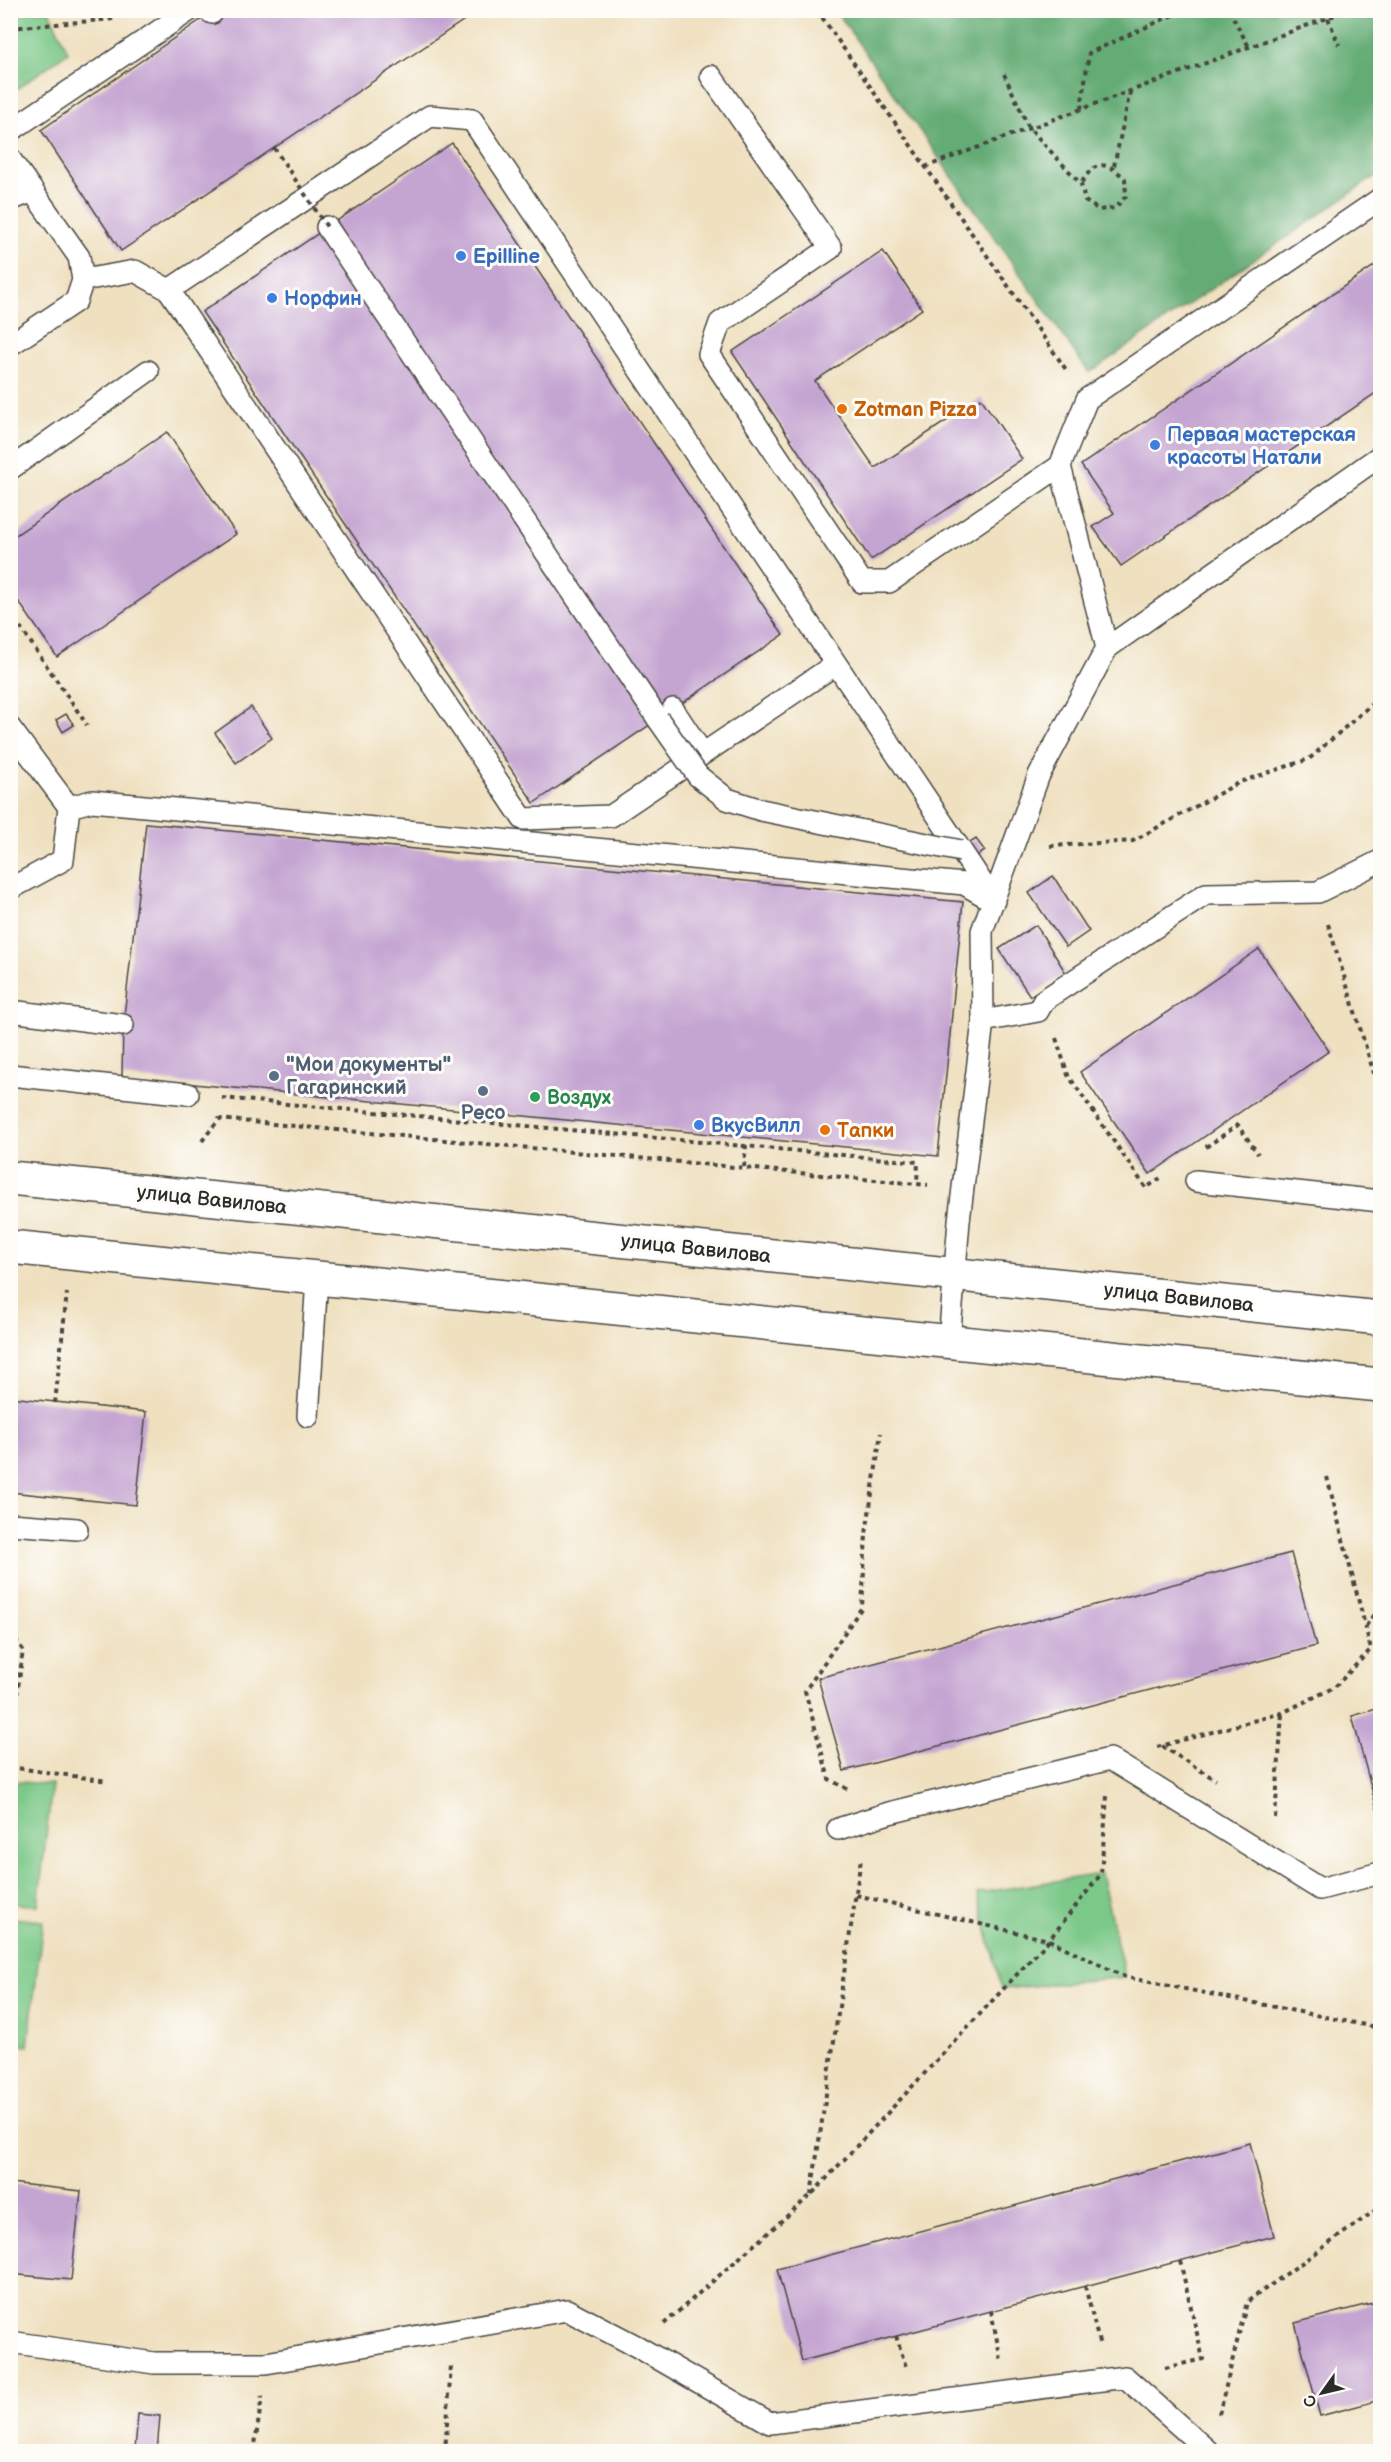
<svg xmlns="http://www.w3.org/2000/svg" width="1391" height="2462" viewBox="0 0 1391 2462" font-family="'Balsamiq Sans',sans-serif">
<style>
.green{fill:#7bc888;stroke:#537a5a;stroke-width:1.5}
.forest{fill:#64ac74;stroke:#486c50;stroke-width:1.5}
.building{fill:#c4a4d1}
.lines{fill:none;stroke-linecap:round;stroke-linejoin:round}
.service-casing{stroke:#484641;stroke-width:24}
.tertiary-casing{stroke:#484641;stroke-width:36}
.path{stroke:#484641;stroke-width:4;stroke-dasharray:4.5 4.5;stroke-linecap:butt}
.service{stroke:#fff;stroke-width:21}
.tertiary{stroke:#fff;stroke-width:33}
.service-bridge-casing{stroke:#484641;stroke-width:24;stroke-linecap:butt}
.path-bridge{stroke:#484641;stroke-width:4;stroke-dasharray:4.5 4.5;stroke-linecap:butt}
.service-bridge{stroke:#fff;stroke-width:21}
.shop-dot{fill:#3f7fe0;stroke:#fdfcf7;stroke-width:2}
.food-dot{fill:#e8710a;stroke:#fdfcf7;stroke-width:2}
.service-dot{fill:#5c6f8a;stroke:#fdfcf7;stroke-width:2}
.leisure-dot{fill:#2e9e5b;stroke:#fdfcf7;stroke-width:2}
.labels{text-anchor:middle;stroke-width:6;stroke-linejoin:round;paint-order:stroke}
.shop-label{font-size:20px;font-weight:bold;fill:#366cbe;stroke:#fdfcf7;text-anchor:start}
.food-label{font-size:20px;font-weight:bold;fill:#c56008;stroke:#fdfcf7;text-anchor:start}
.service-label{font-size:20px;font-weight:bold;fill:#4e5e75;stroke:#fdfcf7;text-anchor:start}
.leisure-label{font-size:20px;font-weight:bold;fill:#27864d;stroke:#fdfcf7;text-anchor:start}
.street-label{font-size:20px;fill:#2b2b2b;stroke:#fdfcf7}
</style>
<rect width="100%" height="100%" fill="#fdfcf7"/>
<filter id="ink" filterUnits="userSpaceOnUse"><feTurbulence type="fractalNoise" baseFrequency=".0167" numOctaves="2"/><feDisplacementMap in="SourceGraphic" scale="12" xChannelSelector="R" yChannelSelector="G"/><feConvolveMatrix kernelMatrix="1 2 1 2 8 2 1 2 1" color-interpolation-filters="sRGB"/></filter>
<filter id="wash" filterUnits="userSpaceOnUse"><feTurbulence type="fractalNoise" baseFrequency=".008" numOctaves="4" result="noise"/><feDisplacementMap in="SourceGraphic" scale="24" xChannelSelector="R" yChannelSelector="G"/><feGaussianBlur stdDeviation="1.35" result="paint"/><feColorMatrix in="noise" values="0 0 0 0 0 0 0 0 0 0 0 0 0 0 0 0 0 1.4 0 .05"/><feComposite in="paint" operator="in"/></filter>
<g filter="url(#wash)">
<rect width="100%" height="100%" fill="#efe0c0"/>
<path class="green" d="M11 10 49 11 68 52 11 93Z
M11 1781 52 1785 38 1906 11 1903Z
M1101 1874 1125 1977 1002 1989 977 1893Z
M11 1918 43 1921 28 2046 11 2044Z"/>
<path class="forest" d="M836 11H1380V173L1089 373Z"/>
<g id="blocks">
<path class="building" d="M215 10H479L121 251 41 130Z
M452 143 783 635 534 803 202 312Z
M883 251 922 309 815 381 875 468 981 398 1022 459 871 560 732 352Z
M1380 262V390L1121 566 1093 527 1114 513 1081 465Z
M167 432 236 534 57 657 10 589V539Z
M251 707 272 738 236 763 215 733Z
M66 714 74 725 63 732 56 720Z
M146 823 963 902 938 1156 122 1077 123 1025Z
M976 839 985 851 973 858 965 846Z
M1053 876 1089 931 1066 947 1029 893Z
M1036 925 1066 973 1030 996 999 949Z
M1259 949 1329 1051 1150 1174 1080 1072Z
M10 1397 146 1412 136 1505 10 1492Z
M1291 1553 1316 1646 844 1771 818 1678Z
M1380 1708V1808L1377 1809 1352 1716Z
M1250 2143 1274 2236 802 2361 777 2269Z
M10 2183 81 2191 71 2280 10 2274Z
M1380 2301V2400L1320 2416 1295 2323Z
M138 2414 160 2416 157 2451 135 2450Z"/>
</g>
</g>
<g filter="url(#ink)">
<use href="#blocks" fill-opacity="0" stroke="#484641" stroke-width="1.5"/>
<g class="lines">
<g class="service-casing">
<path id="service" d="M208 10 212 13
M711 76 831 248 720 323 709 354 862 582H889L1060 466
M10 131 190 10
M10 159 79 257 83 280 76 301 10 345
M10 200 33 191
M327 227 658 719
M83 280 135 271 169 290
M10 469 148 371
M1107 648 1060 466 1087 399 1380 199
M836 664 611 816 523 819 169 290 430 116 472 120 972 867 994 901
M673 709 702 753
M10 728 69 807 63 860 10 889
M69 807 92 801 964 884 990 899
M10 1011 123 1025
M983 1021 1038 1011 1044 1000 1206 894 1318 892 1380 861
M10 1075 188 1094
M1196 1181 1380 1201
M949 1342 959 1221 983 1021 982 931 1039 775 1107 648 1380 456
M308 1416 317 1279
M10 1524 77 1529
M838 1829 889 1813 1110 1759 1320 1889 1380 1873
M10 2342 154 2363H266L567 2310 638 2347 770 2423 1125 2377 1209 2452"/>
</g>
<g class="tertiary-casing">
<path id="tertiary" d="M10 1178 1380 1318
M10 1247 1380 1385"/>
</g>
<path class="path" d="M817 10 1067 371
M1229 10 1249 47
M1328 18 1339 45
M10 28 114 19
M1004 74 1029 128 1081 184 1085 201 1099 210 1115 208 1126 196 1125 179C1107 160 1094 160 1081 184
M1081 109 1089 53 1184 10
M1114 166 1130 92
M925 167 1349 10
M10 612 87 725
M1050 846 1133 841 1240 782 1309 759 1380 697
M1328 924 1380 1093
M1056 1038 1068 1075 1146 1188 1162 1177
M222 1098 918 1162 917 1183
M202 1141 219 1119 928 1185
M1206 1147 1238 1125 1258 1154
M744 1167 746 1145
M55 1403 67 1293
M1366 1626 1380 1605
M10 1632 23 1650 10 1748
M1162 1746 1216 1780
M1157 1747 1282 1713 1335 1687 1371 1649 1327 1477
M10 1767 108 1781
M847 1789 829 1779 805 1691 862 1607 866 1534 881 1433
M1275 1818 1282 1713
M856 1895 1049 1940 1125 1977 1380 2028
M811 2195 861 1859
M1085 2286 1100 2346
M991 2311 1001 2360
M664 2324 811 2195 1049 1940 1101 1874 1107 1796
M896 2336 907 2370
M1165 2368 1203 2359 1180 2261
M1219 2414 1247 2302 1380 2207
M10 2450 32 2452
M254 2452 262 2396
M445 2452 451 2365"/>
<use href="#service" class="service"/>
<use href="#tertiary" class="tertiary"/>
<g class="service-bridge-casing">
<path id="service-bridge" d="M658 719 698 776 727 799 761 810 961 851"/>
</g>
<path class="path-bridge" d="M274 148 327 227"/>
<use href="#service-bridge" class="service-bridge"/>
</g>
</g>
<g class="shop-dot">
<circle cx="461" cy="256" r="6"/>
<circle cx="272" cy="298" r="6"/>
<circle cx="1155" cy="445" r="6"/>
<circle cx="699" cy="1125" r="6"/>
</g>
<g class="food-dot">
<circle cx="842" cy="409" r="6"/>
<circle cx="825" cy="1130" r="6"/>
</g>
<g class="service-dot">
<circle cx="274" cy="1076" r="6"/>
<circle cx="483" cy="1091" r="6"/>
</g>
<circle class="leisure-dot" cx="535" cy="1097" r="6"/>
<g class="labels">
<g class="shop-label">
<text x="473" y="263">Epilline</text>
<text x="284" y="305">Норфин</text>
<text x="1167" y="441">Первая мастерская<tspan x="1167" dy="23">красоты Натали</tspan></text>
<text x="711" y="1132">ВкусВилл</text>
</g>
<g class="food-label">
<text x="854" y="416">Zotman Pizza</text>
<text x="837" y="1137">Тапки</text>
</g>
<g class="service-label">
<text x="286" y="1071">"Мои документы"<tspan x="286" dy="23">Гагаринский</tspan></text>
<text x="483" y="1119" text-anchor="middle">Ресо</text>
</g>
<g class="leisure-label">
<text x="547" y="1104">Воздух</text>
</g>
<g class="street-label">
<text transform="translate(212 1199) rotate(6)" y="7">улица Вавилова</text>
<text transform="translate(696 1248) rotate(6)" y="7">улица Вавилова</text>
<text transform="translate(1179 1297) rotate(6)" y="7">улица Вавилова</text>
</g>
</g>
<rect width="1391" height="2462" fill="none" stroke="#fdfcf7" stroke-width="36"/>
<g transform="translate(1322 2393) rotate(236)" stroke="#fdfcf7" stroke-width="4.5" paint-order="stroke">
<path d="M0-4.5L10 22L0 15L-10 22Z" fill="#2b2b2b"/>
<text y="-9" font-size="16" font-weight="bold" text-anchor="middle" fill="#2b2b2b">С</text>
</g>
</svg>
